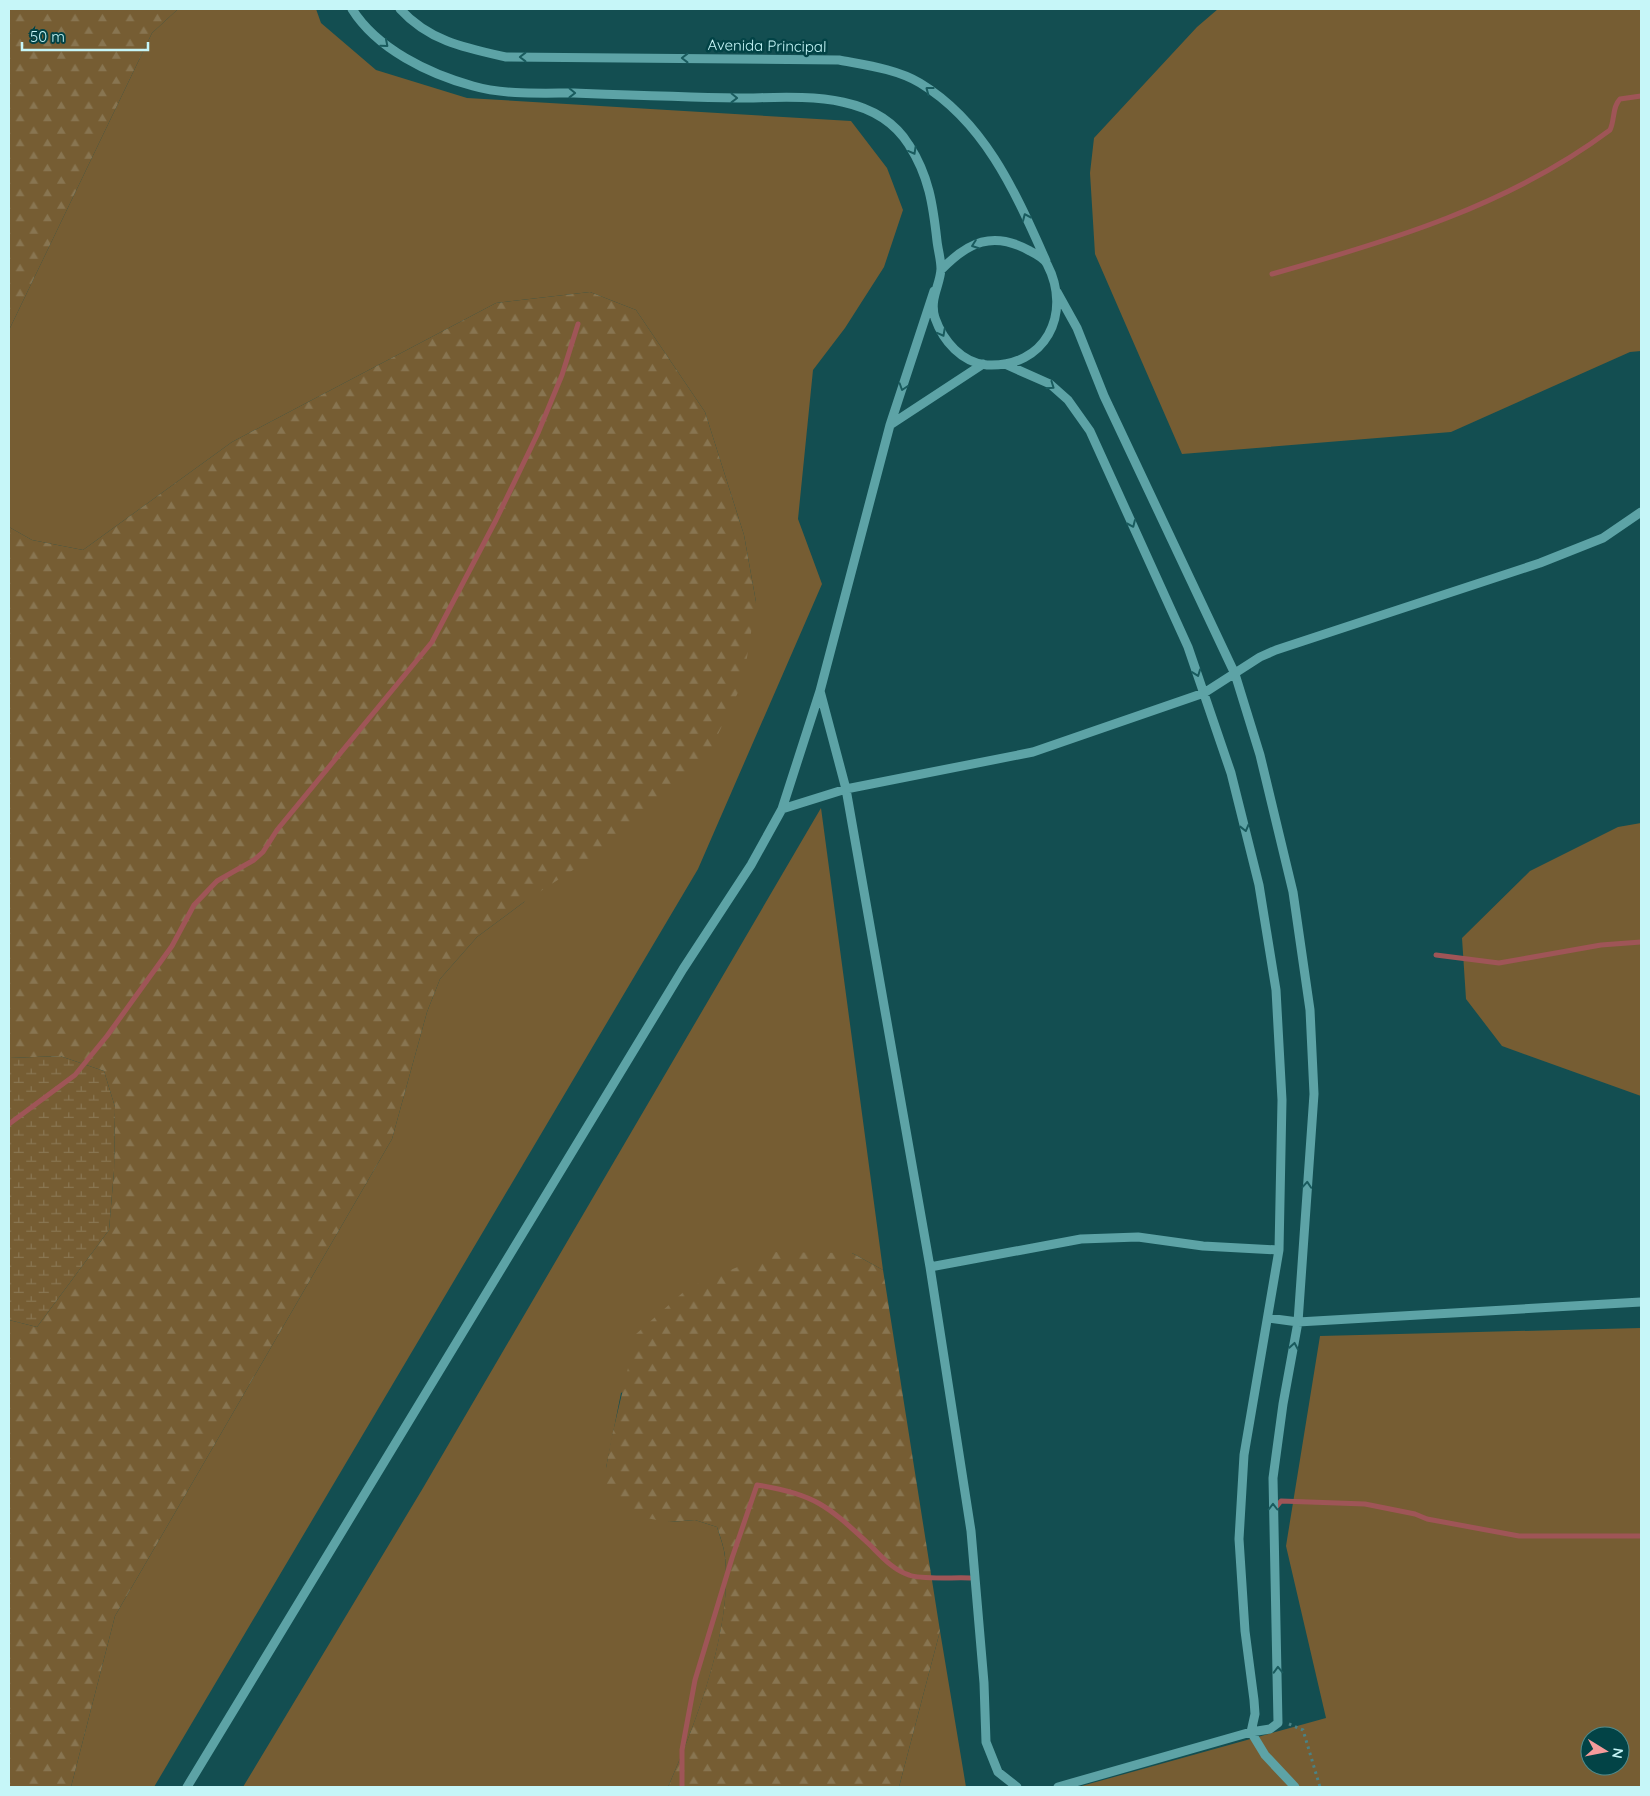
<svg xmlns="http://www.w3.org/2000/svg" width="1650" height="1796" viewBox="0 0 1650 1796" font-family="Quicksand,sans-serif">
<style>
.grass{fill:#765d33;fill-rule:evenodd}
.forest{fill:url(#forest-firs)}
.wetland{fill:url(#wetland-marsh)}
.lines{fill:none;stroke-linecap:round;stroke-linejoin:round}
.stream{stroke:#9f5557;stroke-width:5}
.path{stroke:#4a8285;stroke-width:3;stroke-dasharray:2.5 4;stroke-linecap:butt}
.minor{stroke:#5da3a6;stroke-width:9}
.oneway{stroke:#195b5e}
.labels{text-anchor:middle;stroke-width:5;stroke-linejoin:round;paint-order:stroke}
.street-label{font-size:15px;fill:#c6f6f8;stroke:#024346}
</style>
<defs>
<pattern id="forest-firs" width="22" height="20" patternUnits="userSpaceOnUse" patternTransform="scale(1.25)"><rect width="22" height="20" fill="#765d33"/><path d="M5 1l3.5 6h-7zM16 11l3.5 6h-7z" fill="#887551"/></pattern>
<pattern id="wetland-marsh" width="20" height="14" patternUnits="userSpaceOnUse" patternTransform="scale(1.25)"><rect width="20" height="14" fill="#765d33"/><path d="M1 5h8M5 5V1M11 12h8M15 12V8" fill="none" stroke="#887551"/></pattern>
</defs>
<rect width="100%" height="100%" fill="#134e51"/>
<path class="grass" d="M178 9H316L321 23 376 70 467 98 851 121 887 168 903 210 884 267 845 328 813 370 798 519 822 584 698 869 154 1787H71L115 1616 392 1139 427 1012 440 979 477 937 524 902 756 602 744 535 705 412 636 310 590 292 496 303 232 442 83 550 32 540 9 527V330L152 33Z
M1218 9H1641V351L1630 352 1451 432 1182 454 1095 254 1090 173 1094 138 1197 27Z
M821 808 883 1270 852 1253 621 1393 606 1468 669 1522 695 1520 717 1527C720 1537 724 1547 725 1557 733 1628 696 1723 668 1787H243L423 1488Z
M1641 823V1096L1502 1046 1466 999 1462 938 1530 871 1618 827Z
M1641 1328V1787H1078L1326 1718 1286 1546 1320 1336ZM1590 1736H1620V1766H1590Z
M940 1631 966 1787H899Z"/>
<path class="forest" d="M9 9H178L152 33 9 330Z
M590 292 636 310 705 412 744 535 756 602 743 682 709 753 616 842 524 902 477 937 440 979 427 1012 392 1139 115 1616 71 1787H9V1320L37 1327 109 1230 114 1171 115 1107 104 1071 60 1056 9 1058V527L32 540 83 550 232 442 496 303Z
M773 1252 852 1253 883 1270 940 1631 899 1787H668C696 1723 733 1627 725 1556 724 1547 720 1536 717 1527L695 1520 669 1522 640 1517 615 1504 606 1486V1468L611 1440 636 1334 688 1288Z"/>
<path class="wetland" d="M60 1056 104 1071 115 1107 114 1171 109 1230 37 1327 9 1320V1058Z"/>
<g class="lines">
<path class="stream" d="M1272 274C1390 241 1510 205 1610 130 1615 120 1612 107 1620 99L1641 96
M1436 955 1499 963 1601 945 1641 942
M9 1124 75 1075 107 1036 172 946 194 905 217 881 254 860 263 852 277 830 432 642 496 520 538 433 562 375 578 324
M1277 1506 1281 1501 1365 1504 1415 1514 1427 1519 1519 1536H1641
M682 1787V1750L695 1680 732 1558 757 1485C815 1494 828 1506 870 1545 881 1556 893 1570 909 1575 921 1580 956 1577 970 1578"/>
<path class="path" d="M1289 1724 1303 1730 1320 1787"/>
<path class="minor" d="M352 9C377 49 429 74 473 86 504 95 542 93 574 93 629 95 683 97 738 98 795 98 874 88 909 145 929 176 933 205 937 241 938 250 941 260 941 269 940 286 929 299 935 318 943 341 962 363 987 365 1045 368 1073 314 1047 264 1044 258 1036 254 1030 251 993 230 968 242 941 270
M400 9C429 41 465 48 506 57L839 60C865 65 897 69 920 83 986 123 1016 194 1046 261
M1057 292 1077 328 1104 396 1235 674 1260 755 1293 892 1310 1010 1314 1094 1298 1322 1283 1404 1273 1478 1278 1723 1270 1729 1251 1732 1058 1787
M1007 365 1050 384 1068 400 1090 431 1188 647 1231 773 1259 885 1276 990 1282 1100 1279 1250 1244 1455 1239 1539 1245 1631 1254 1700 1255 1714 1251 1732 1265 1755 1295 1787
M890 425 983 364
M820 691 846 789 930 1267 971 1531 984 1683 986 1742 998 1772 1017 1787
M782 809 846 789 1033 752 1204 693 1260 657 1276 650 1540 563 1603 538 1641 512
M930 1267 1081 1239 1138 1237 1203 1246 1279 1250
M1268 1318 1298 1322 1641 1302
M187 1787 683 969 751 865 782 809 820 691 890 425 934 291"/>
</g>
<defs><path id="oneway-chevron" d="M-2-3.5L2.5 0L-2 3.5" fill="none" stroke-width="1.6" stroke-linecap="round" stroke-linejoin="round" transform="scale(1.25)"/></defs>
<g class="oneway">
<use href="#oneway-chevron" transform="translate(385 44) rotate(41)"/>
<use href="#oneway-chevron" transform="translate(523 57) rotate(-180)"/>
<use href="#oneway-chevron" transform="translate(685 58) rotate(-180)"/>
<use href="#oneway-chevron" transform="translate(929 90) rotate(-143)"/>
<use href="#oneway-chevron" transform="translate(572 93) rotate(1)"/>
<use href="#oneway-chevron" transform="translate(734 98) rotate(1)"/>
<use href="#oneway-chevron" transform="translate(913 151) rotate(61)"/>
<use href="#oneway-chevron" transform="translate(1026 217) rotate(-114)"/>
<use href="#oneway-chevron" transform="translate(975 245) rotate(160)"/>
<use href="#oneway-chevron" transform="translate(942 333) rotate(62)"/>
<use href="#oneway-chevron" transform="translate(1051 386) rotate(35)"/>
<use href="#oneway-chevron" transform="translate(903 387) rotate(108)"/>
<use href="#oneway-chevron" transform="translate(1132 524) rotate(66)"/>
<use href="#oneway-chevron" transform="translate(1197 673) rotate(70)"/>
<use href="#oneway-chevron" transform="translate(1245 828) rotate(76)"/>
<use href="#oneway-chevron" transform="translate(1307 1185) rotate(-86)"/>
<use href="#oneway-chevron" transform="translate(1294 1346) rotate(-80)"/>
<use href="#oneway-chevron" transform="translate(1273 1507) rotate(-90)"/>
<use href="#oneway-chevron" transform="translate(1278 1670) rotate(-92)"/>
</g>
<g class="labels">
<g class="street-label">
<text transform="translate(767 46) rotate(1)" y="5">Avenida Principal</text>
</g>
</g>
<rect width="1650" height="1796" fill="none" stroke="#c6f6f8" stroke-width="20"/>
<g transform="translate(1605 1751) rotate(100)"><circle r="24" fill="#024346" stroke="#508b8d"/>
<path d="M0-4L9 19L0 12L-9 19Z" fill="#f59b9b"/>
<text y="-8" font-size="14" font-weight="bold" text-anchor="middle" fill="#c6f6f8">N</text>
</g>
<path d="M22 42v8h126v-8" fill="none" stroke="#c6f6f8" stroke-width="2.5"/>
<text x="30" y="42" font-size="15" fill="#c6f6f8" stroke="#024346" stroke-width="4" paint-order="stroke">50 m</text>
</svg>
